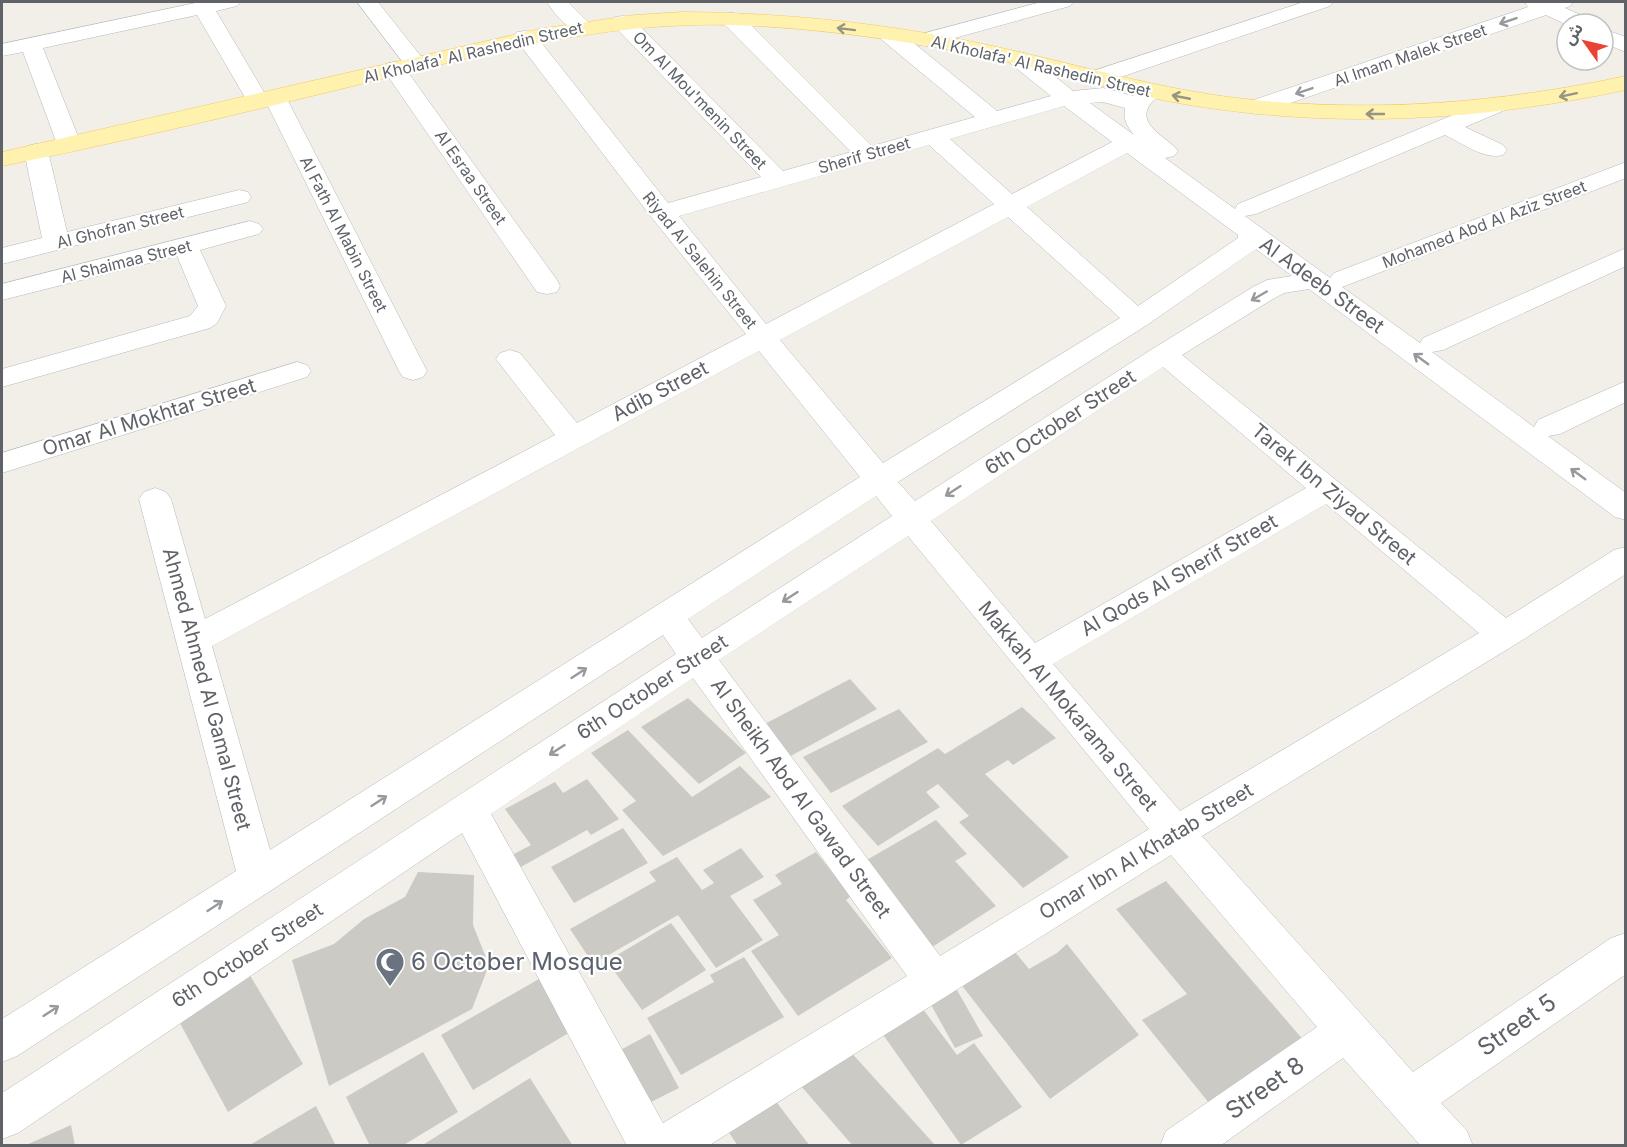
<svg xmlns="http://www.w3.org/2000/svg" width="1627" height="1147" viewBox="0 0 1627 1147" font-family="Inter,'Noto Sans Arabic',sans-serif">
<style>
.building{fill:#cccac5}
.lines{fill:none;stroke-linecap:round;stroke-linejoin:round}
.minor-casing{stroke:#b5b8bc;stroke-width:1}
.major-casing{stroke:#f2c960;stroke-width:1}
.minor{fill:#fff;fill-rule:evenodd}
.major{fill:#fff2af;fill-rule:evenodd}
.oneway{stroke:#979a9d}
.oneway2{stroke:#979581}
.labels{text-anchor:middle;stroke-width:4.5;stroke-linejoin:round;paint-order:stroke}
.far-street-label{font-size:16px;fill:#5f6368;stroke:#fff}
.street-label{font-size:20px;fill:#5f6368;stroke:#fff}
.near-worship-label{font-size:24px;fill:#5b616d;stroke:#fff;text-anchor:start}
.near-street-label{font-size:24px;fill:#5f6368;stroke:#fff}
</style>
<rect width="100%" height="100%" fill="#f1efe8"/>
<path class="building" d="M850 679 877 709 787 758 761 726Z
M688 698 746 753 699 784 641 727Z
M1022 707 1056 738 1013 765 1008 760 985 774 1069 857 1023 888 959 822 969 816 938 784 926 792 940 807 878 846 842 806 938 748 945 754Z
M899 709 928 742 831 793 803 757Z
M628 730 692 797 740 766 771 797 663 856 622 810 636 801 591 753Z
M587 779 619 819 591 835 587 830 512 872 503 860 531 845 505 809 555 782 563 793Z
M936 820 967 854 955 861 996 906 929 949 858 865Z
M623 828 648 863 574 903 551 867Z
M741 848 764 877 730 896 763 940 716 968 678 915 593 964 570 929 656 881 649 872 677 857 702 890 714 883 703 870Z
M816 852 851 896 846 900 892 958 798 1016 751 951 779 935 753 900 782 884 775 875Z
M418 872 474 875 473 925 489 965 472 1009 329 1086 292 960 334 944 364 919 405 897Z
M1166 881 1306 1043 1209 1103 1142 1020 1187 994 1116 909Z
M671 923 706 970 642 1010 607 961Z
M1067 944 1139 1035 1050 1099 956 978 1010 946 1029 969 1057 953Z
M744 957 784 1017 681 1075 647 1018 714 982 710 975Z
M553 971 587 1022 473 1090 441 1035Z
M248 972 303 1064 228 1112 175 1014Z
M957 990 983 1036 955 1048 929 1001Z
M920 1005 957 1055 974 1043 1022 1107 961 1145 879 1029Z
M650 1034 679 1088 645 1105 615 1053Z
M848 1049 936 1146H853L801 1086Z
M423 1052 458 1112 402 1146H370L346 1097Z
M530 1078 573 1146H421Z
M774 1099 810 1146H738L728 1131Z
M316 1106 336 1146H248Z
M71 1125 75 1146H24Z"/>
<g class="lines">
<g class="minor-casing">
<path id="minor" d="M200 2H240L237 6 216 11 265 94 275 90 283 92 286 97 427 371 423 377 413 380 403 377 399 371 267 104 258 108 250 106 197 15 43 48 81 144 77 149 69 151 61 149 57 144 23 52 2 56V44Z
M357 2H378L427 64 424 69 416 71 408 69Z
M547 2H568L593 27 590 32C572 36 556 16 547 2Z
M1041 2H1073L1070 6 926 46 918 45 915 40 918 35Z
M1304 2H1333L1330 6 1103 83 1095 85 1087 83 1084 78 1087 73Z
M1525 2H1573L1570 6 1565 8 1590 19 1593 24 1567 25 1546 15 1264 112 1256 114 1248 112 1244 107 1248 102 1528 7Z
M732 13 740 14 872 146 975 117 882 40 879 35 882 30 890 29 898 30 997 111 1051 96 1011 64 1008 59 1011 54 1019 52 1027 54 1073 91 1103 88 1133 96C1141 87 1147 83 1159 86L1162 91C1159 96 1153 100 1149 106 1137 126 1169 138 1178 151L1174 156 1165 158 1235 209 1238 204 1489 100 1497 98 1505 100 1509 105 1505 110 1465 127 1503 145 1507 150 1503 155C1484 160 1462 143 1445 135L1256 214 1245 216 1330 278 1334 273 1626 162V178L1342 287 1420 343 1423 338 1626 248V266L1443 350 1432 352 1534 427 1538 420 1626 381V402L1560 434 1548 436 1626 493V520L1615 517 1309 289 1284 293 1273 299 1182 355 1506 618 1614 550 1626 547V574L1516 644 1202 836 1413 1072 1611 938 1626 933V974L1441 1103 1467 1131 1473 1146H1421L1343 1058 1220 1146H1160L1166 1131 1317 1027 1171 855 708 1146H627L462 833 18 1133 2 1139V1093L676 654 663 635 17 1056 2 1062V1019L236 871 139 499 144 492 155 488 166 492 171 499 205 619 555 435 496 359 500 353 510 350 520 353 577 423 746 334 652 218 514 37 517 32 525 31 533 32 668 203 761 177 615 27 612 22 615 17 623 16 631 17 783 171 851 152 724 24 721 19 724 14ZM1103 102 1125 108C1123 119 1127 126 1134 135L1090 103ZM1064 106 1112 142 1012 194 950 139ZM929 145 994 204 766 324 679 216ZM1127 153 1238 235V238L1138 306 1027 207ZM1008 217 1120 318 883 463 780 340ZM1256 249 1292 276 1267 280 1253 287 1154 348 915 501 898 482 1147 325ZM759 351 860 477 270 850 212 646ZM1163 367 1306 488 1035 643 931 521ZM876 496 892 516 702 638 688 619ZM1326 504 1479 633 1180 811 1053 664ZM908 536 1149 829 940 956 719 660ZM693 678 907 976 663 1123 491 814Z
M1603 29 1626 37V52L1603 43Z
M394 62 402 64 557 280 560 286 557 292 547 294 537 292 383 69 386 64Z
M36 144 44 146 48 151 67 232 239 190 248 192 251 197 248 202 2 264V248L42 238 24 151 28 146Z
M250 221 259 224 263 229 259 234 200 250 226 306 217 323 210 328 2 387V369L190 316 198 306 177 256 2 300V284Z
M297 362 307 365 311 371 307 377 2 473V453Z"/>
</g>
<g class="major-casing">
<path id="major" d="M684 12C789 13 894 24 997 47 1080 65 1161 90 1245 99 1374 113 1499 103 1626 76V90C1478 121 1338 129 1189 105 1124 94 1060 73 995 59 910 41 820 28 733 25 601 21 476 56 349 87 234 115 118 143 2 166V152L539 29 635 15Z"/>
</g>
<use href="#minor" class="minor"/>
<use href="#major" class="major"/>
</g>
<defs><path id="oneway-shaft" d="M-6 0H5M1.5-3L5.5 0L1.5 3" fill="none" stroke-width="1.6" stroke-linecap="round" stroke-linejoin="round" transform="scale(1.5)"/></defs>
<g class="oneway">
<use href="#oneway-shaft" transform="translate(1508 21) rotate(161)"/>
<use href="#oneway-shaft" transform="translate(1304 91) rotate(161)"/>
<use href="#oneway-shaft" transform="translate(1259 296) rotate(150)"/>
<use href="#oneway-shaft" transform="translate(1421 359) rotate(-144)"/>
<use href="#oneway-shaft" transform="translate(1578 474) rotate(-144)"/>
<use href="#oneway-shaft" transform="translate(953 491) rotate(147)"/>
<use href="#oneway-shaft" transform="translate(790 597) rotate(147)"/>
<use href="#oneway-shaft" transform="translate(579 673) rotate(-33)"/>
<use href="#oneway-shaft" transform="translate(557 750) rotate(147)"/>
<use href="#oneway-shaft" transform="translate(379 801) rotate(-33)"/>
<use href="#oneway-shaft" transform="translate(215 906) rotate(-33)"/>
<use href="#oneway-shaft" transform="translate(51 1011) rotate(-33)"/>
</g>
<g class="oneway2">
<use href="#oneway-shaft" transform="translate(846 29) rotate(-173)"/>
<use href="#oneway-shaft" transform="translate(1568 95) rotate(168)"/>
<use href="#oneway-shaft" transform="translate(1181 97) rotate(-169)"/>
<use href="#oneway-shaft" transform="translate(1375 114) rotate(-180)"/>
</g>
<defs>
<g id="mosque-pin" transform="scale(1.5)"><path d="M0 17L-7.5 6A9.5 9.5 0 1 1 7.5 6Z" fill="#6b7280" stroke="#fff"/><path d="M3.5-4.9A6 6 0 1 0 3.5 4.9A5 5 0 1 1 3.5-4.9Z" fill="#fff"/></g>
</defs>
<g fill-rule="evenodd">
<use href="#mosque-pin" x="390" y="962"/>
</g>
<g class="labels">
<g class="far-street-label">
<text transform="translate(473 52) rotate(-13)" y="6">Al Kholafa' Al Rashedin Street</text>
<text transform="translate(1410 55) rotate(-19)" y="6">Al Imam Malek Street</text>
<text transform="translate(1041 66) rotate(13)" y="6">Al Kholafa' Al Rashedin Street</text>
<text transform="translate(700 100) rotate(46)" y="6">Om Al Mou'menin Street</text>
<text transform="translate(864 155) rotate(-16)" y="6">Sherif Street</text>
<text transform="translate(471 177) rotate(55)" y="6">Al Esraa Street</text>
<text transform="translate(1484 224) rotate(-21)" y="6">Mohamed Abd Al Aziz Street</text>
<text transform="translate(120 227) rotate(-14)" y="6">Al Ghofran Street</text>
<text transform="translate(344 234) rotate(63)" y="6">Al Fath Al Mabin Street</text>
<text transform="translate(700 260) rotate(51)" y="6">Riyad Al Salehin Street</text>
<text transform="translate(126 261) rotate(-14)" y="6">Al Shaimaa Street</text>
</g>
<g class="street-label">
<text transform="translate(1322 285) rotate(36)" y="7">Al Adeeb Street</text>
<text transform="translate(660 391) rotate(-28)" y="7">Adib Street</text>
<text transform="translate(149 417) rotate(-17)" y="7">Omar Al Mokhtar Street</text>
<text transform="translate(1060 422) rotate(-33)" y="7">6th October Street</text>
<text transform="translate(1334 494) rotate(40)" y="7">Tarek Ibn Ziyad Street</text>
<text transform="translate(1179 575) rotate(-30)" y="7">Al Qods Al Sherif Street</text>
<text transform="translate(652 687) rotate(-33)" y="7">6th October Street</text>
<text transform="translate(207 689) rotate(75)" y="7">Ahmed Ahmed Al Gamal Street</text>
<text transform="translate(1068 706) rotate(50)" y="7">Makkah Al Mokarama Street</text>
<text transform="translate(801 798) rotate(54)" y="7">Al Sheikh Abd Al Gawad Street</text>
<text transform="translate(1146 851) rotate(-31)" y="7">Omar Ibn Al Khatab Street</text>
<text transform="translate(247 955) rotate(-33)" y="7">6th October Street</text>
</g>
<g class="near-worship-label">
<text x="411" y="970">6 October Mosque</text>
</g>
<g class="near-street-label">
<text transform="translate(1517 1025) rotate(-35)" y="8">Street 5</text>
<text transform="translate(1265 1088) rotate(-35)" y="8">Street 8</text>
</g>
</g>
<rect width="1627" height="1147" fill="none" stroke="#5f6368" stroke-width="6"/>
<g transform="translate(1585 42) rotate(304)"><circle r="28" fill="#ffffff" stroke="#bfc1c3" stroke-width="1.5"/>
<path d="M0-4.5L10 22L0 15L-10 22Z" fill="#ea4335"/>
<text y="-9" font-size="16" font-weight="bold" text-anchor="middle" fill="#5f6368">ش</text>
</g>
</svg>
